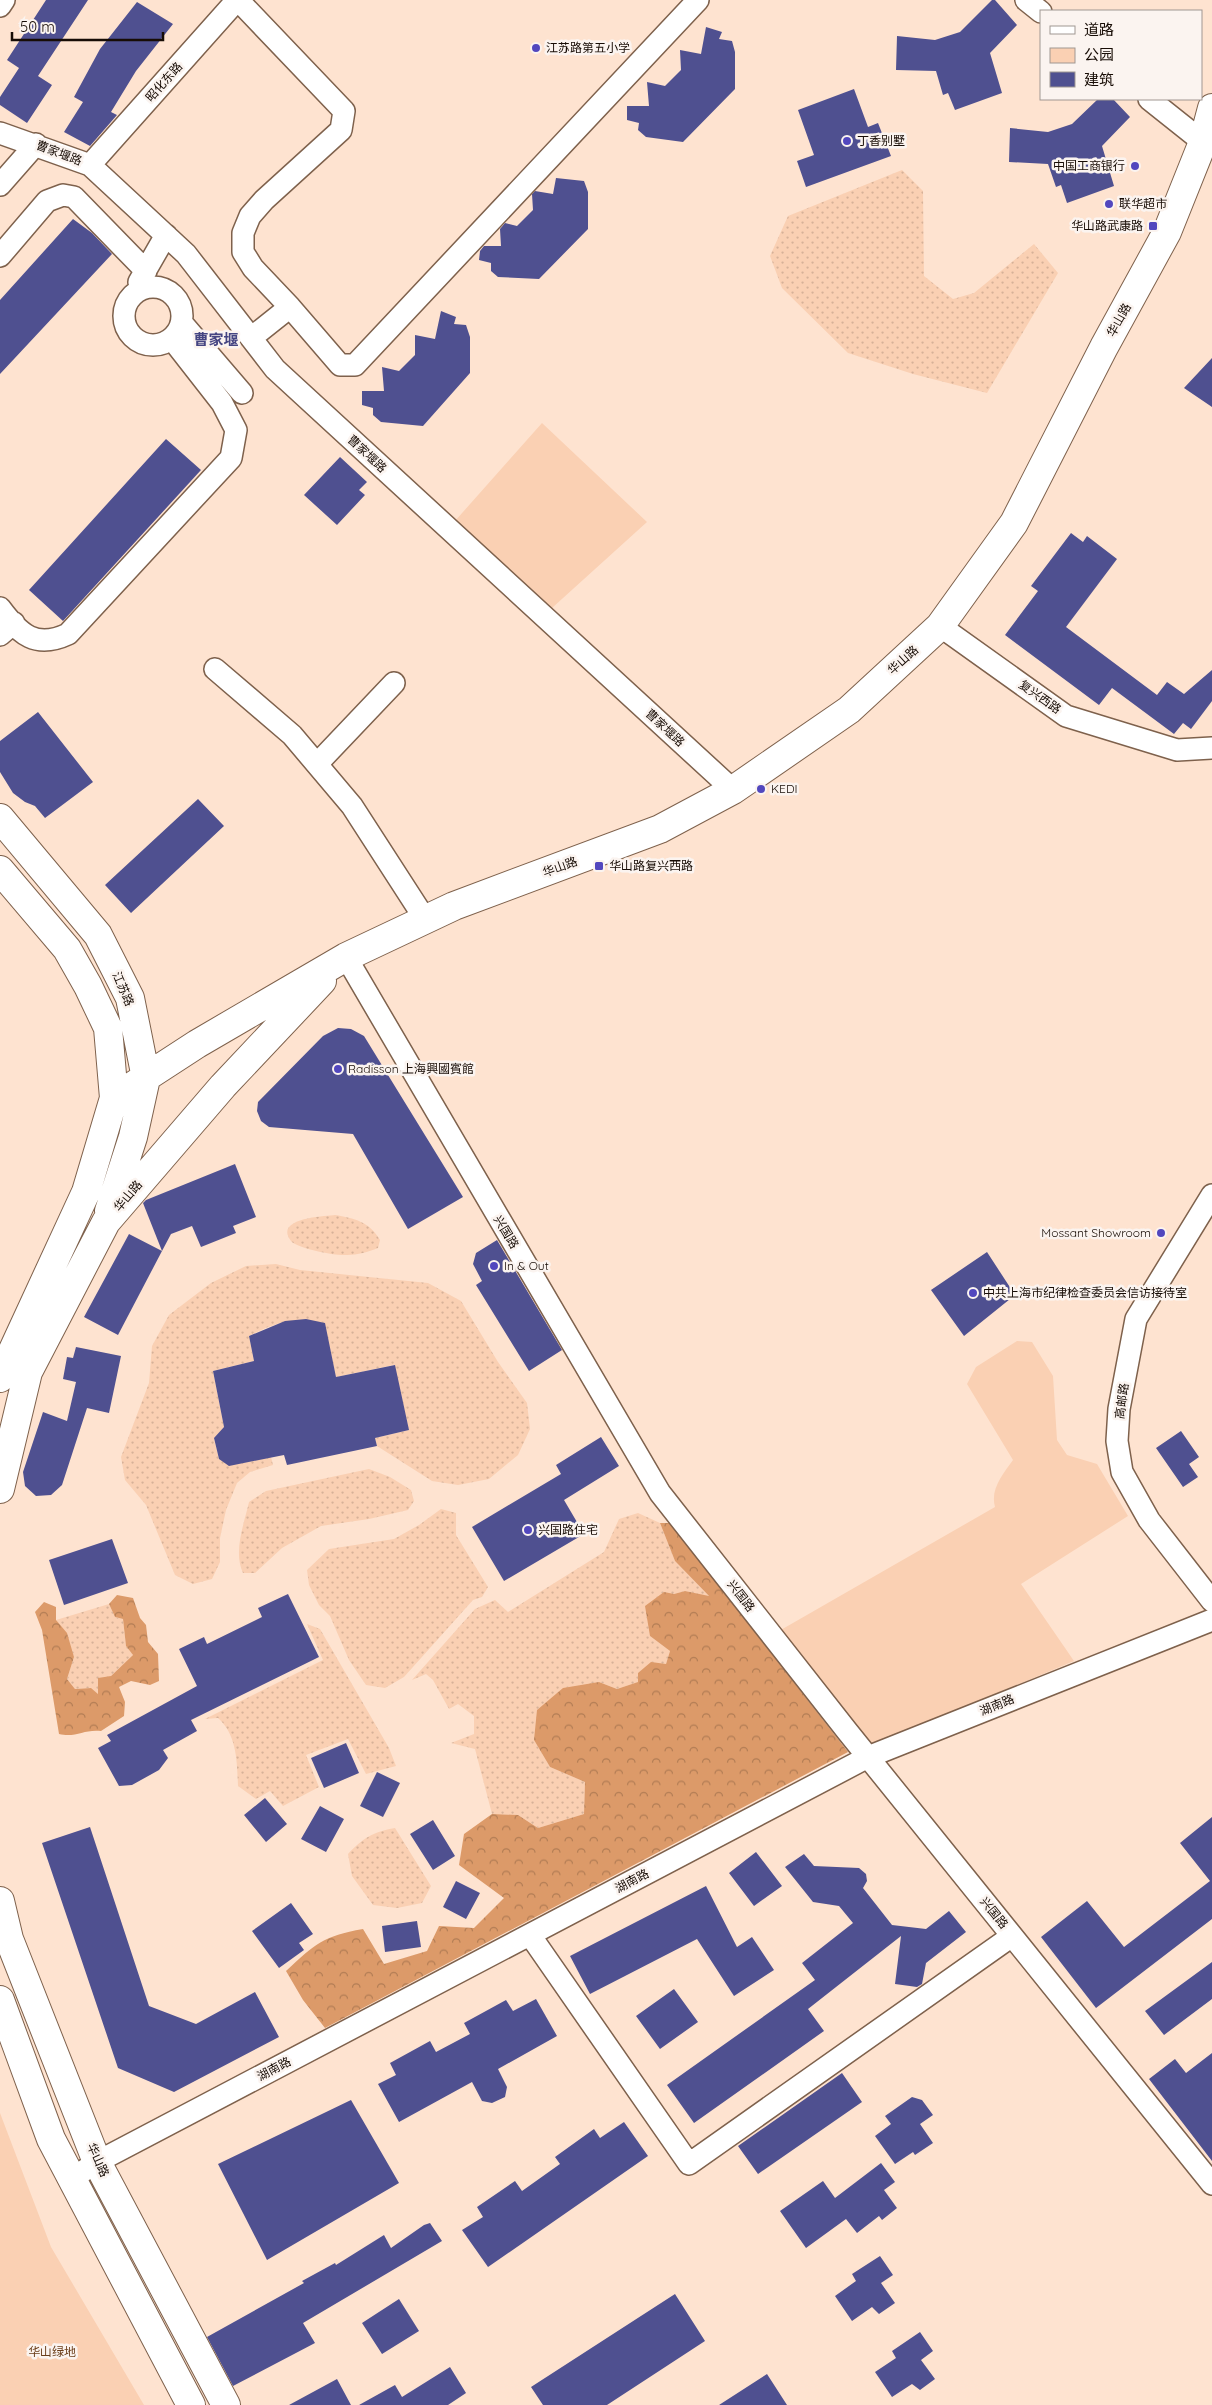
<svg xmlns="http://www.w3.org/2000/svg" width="1212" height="2405" viewBox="0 0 1212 2405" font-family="Quicksand,'Noto Sans SC',sans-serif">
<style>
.grass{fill:url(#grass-dots)}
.forest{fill:url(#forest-crowns)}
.park{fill:#fad0b3}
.building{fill:#4f5090}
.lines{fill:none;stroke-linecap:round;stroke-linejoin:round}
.minor-casing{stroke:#7e614c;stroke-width:24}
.major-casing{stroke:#7e614c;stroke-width:30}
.minor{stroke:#fff;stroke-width:21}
.major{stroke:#fff;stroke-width:28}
.poi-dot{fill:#5247be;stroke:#fbf4f0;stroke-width:2}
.labels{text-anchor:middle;stroke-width:5;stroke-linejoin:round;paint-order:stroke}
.poi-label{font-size:12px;fill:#170c05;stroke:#fbf4f0;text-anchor:start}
.street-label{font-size:12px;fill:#170c05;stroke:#fbf4f0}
.park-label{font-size:12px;fill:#6a3e1a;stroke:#fbf4f0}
.quarter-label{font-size:15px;font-weight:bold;fill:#454582;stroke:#fbf4f0}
</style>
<defs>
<pattern id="grass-dots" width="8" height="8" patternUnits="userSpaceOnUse" patternTransform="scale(1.25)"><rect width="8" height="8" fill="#fad0b3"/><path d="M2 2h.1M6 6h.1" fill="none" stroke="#d6b198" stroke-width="1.8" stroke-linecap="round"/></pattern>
<pattern id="forest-crowns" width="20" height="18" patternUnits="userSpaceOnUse" patternTransform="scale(1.25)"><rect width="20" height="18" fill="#dc9a69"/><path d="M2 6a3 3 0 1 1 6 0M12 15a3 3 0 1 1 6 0" fill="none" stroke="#b17c54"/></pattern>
</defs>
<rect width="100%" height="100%" fill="#fee3d0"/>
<path class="grass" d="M902 170 923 191 924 276 953 299 974 293 1034 244 1058 273 987 393 913 374 848 353 782 288 770 256 788 216Z
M335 1215C354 1218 370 1222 380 1240L378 1248C368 1252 358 1255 347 1255 336 1256 298 1249 291 1241 273 1218 325 1216 335 1215Z
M276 1264 300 1270 428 1283 461 1301 498 1362 527 1403 530 1429 518 1455 489 1479 458 1485 432 1481 377 1446 375 1438 409 1430 394 1365 336 1377 324 1323C294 1317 276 1322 249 1336L254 1361 213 1371 224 1427 214 1439 219 1459 271 1457 273 1465 250 1472 237 1483 226 1510 220 1538V1562L212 1579 193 1584 175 1575 146 1505 125 1480 121 1457 149 1383 152 1346 169 1315 211 1283 246 1266Z
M369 1469 390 1477 411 1490 414 1501 408 1510 369 1519 321 1526 282 1548 255 1573H243C233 1552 244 1524 249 1502L266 1491Z
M441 1509 456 1513V1535L488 1587 482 1597 473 1600 404 1677 385 1688 366 1685 349 1660 330 1616 319 1605 309 1585 307 1570 329 1549 394 1539 419 1525Z
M638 1513 660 1523 675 1561 710 1597 685 1591 674 1594 650 1636 670 1651 666 1664 639 1682 617 1689 599 1682 534 1740 550 1767 585 1782 584 1814 538 1828 518 1815 492 1814 475 1749 451 1743 474 1734V1716L458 1704 449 1709 433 1680 426 1674 412 1680 475 1609 495 1600 508 1612 604 1552 619 1519Z
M109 1604 115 1617 123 1619 126 1646 133 1655 111 1676 99 1695 90 1688 75 1689 67 1679 74 1657 56 1620Z
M307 1624 320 1629 389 1748 396 1766 366 1774 348 1739 306 1755 319 1787 283 1806 270 1791 256 1799 238 1786C237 1761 237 1735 218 1718L205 1719 323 1660Z
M395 1828 431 1886 422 1903 397 1908 373 1905 352 1876 348 1854C363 1838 373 1832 395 1828Z"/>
<path class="forest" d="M660 1523H670L848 1752 325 2028 303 2000 286 1971C315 1944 323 1936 363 1929L384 1964 427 1951 439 1926 474 1928 504 1898 459 1865 464 1834 492 1814 518 1815 538 1828 584 1814 585 1782 550 1767 534 1740 537 1710 563 1688 599 1682 617 1689 638 1682V1673L651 1662 666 1664 670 1651 650 1636 645 1606 664 1592 674 1594 685 1591 709 1596 675 1561Z
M117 1595 133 1598 140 1618 146 1625 148 1642 158 1654 159 1681 150 1685 131 1681 119 1687 125 1702 124 1716 101 1731C84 1729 76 1738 59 1734L42 1630 35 1612 44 1602 56 1607V1620L67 1633 74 1657 67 1679 75 1689 91 1688 98 1694V1678L111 1676 133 1655 126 1646 123 1619 115 1617 109 1604Z"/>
<path class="park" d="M542 423 647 522 552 608 455 521Z
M1017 1341 1032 1342 1053 1376 1057 1440 1067 1455 1097 1464 1128 1516 1021 1584 1074 1661 870 1746 779 1631 995 1507C990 1489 1003 1474 1013 1460L967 1384 976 1367Z
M0 2113 51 2247 144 2405H0Z"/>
<path class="building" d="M46 0H88L38 76 52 85 27 123 0 105V97L19 68 7 60Z
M992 0H995L1017 25 990 53 1002 93 955 110 948 93 943 95 936 71 896 70 897 36 935 40 960 32Z
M137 2 173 24 136 71 111 112 117 115 90 146 64 132 83 102 74 97 100 49Z
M706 27 722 32 719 39 732 41 735 52V89L683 142 646 137 638 130 639 123 627 120V106H649L647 82 665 86 681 70 680 50 701 54Z
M854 89 868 127 878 123 891 156 806 187 797 161 814 155 798 110Z
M1098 99H1113L1130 117 1102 146 1114 186 1067 203 1061 185 1056 187 1048 164 1009 162 1010 128 1048 132 1072 124Z
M556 178 584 181 588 192V229L539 279 498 277 491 271V263L479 260 480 251 484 246H501L500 229 505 223 517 226 533 210 532 194 535 191 553 194Z
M73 219 92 233 112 254 0 374V300Z
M441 311 456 317 454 324 466 325 470 337V373L423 426 381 422 373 415V408L362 405V391H384L382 367 399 371 415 355V335L435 339Z
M1212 358V407L1184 388Z
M166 439 201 470 63 621 29 590Z
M340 457 367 482 359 490 365 495 337 525 304 495Z
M1071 533 1083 542 1087 536 1117 559 1066 627 1157 695 1167 682 1184 694 1212 670V701L1191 729 1183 723 1174 734 1112 688 1099 705 1005 635 1038 591 1031 586Z
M38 712 93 782 45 818 35 806 25 802 13 793 0 772V741Z
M198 799 224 826 131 913 105 885Z
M338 1028 351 1029 364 1036 463 1197 408 1229 353 1134 269 1127 261 1121 257 1111 258 1102 323 1036Z
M235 1164 256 1217 233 1226 236 1233 201 1247 192 1226 171 1234 162 1251 143 1203 146 1200Z
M129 1234 162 1251 118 1335 84 1317Z
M497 1240 562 1350 529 1371 476 1285 482 1281 473 1264 476 1253Z
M987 1252 1015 1295 964 1336 931 1290Z
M306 1319 325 1323 336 1377 395 1365 409 1430 375 1438 377 1446 287 1465 284 1455 229 1466 219 1459 214 1438 224 1427 213 1371 254 1361 249 1336 285 1321Z
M76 1347 121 1356 109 1413 87 1408 62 1485 51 1495 36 1496 25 1486 23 1472 43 1412 67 1421 76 1382 63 1379 67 1357 73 1358Z
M1181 1431 1199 1457 1189 1464 1198 1477 1183 1487 1156 1448Z
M601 1437 619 1466 564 1500 584 1534 504 1581 472 1527 561 1474 556 1465Z
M112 1539 128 1583 64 1605 49 1560Z
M288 1594 319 1657 191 1720 197 1731 163 1750 168 1758 159 1770 132 1785 119 1786 98 1748 111 1741 107 1735 197 1686 179 1649 204 1637 207 1644 262 1617 258 1608Z
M346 1743 359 1773 324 1788 311 1758Z
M377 1772 400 1783 383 1817 360 1806Z
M265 1798 287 1824 266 1842 244 1815Z
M320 1806 344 1819 326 1852 301 1839Z
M1212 1817V1919L1096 2008 1041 1937 1087 1901 1124 1947 1210 1881 1180 1843Z
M433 1820 455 1856 433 1870 410 1834Z
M90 1827 149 2006 196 2024 255 1992 279 2037 174 2092 118 2068 42 1843Z
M756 1852 782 1886 754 1906 729 1873Z
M804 1854 814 1866 859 1868 866 1874 867 1881 863 1888 892 1925 926 1929 949 1911 966 1932 926 1963 922 1984 917 1987 895 1984 901 1936 808 2009 824 2031 694 2123 667 2085 815 1980 802 1963 853 1923 839 1906 813 1902 785 1867Z
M456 1881 480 1893 466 1919 443 1907Z
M706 1886 737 1947 752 1937 774 1970 734 1996 697 1939 590 1994 570 1956Z
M291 1903 313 1934 299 1943 304 1950 279 1968 252 1931Z
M417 1921 421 1947 385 1952 382 1926Z
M1212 1962V1999L1164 2035 1145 2011Z
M674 1989 698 2022 660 2049 636 2016Z
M536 1999 557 2036 498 2069 507 2087 505 2097 492 2103 482 2101 472 2082 399 2122 378 2084 396 2075 390 2063 430 2041 436 2052 470 2034 464 2023 506 2000 513 2011Z
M1212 2053V2161L1149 2079 1175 2059 1186 2073Z
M842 2073 862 2102 758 2174 738 2146Z
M912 2097 922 2100 933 2115 920 2124 933 2143 915 2155 913 2152 895 2164 875 2136 891 2124 885 2116Z
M351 2100 399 2183 267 2260 218 2164Z
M624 2122 648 2156 488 2267 462 2230 483 2217 477 2207 515 2181 522 2191 560 2164 555 2157 594 2129 600 2138Z
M881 2163 895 2182 884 2190 897 2208 882 2220 879 2216 857 2233 846 2219 806 2248 780 2211 823 2181 835 2198Z
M430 2223 442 2241 303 2323 315 2343 233 2386 207 2337 304 2283 302 2281 335 2263 336 2265 384 2235 391 2248 424 2225Z
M880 2256 893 2275 881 2283 895 2303 879 2314 872 2307 852 2321 835 2296 856 2281 852 2274Z
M675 2294 705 2341 607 2405H543L531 2387Z
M399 2299 419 2331 382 2354 362 2323Z
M920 2332 933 2351 921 2360 935 2379 920 2390 912 2384 892 2397 875 2372 896 2358 892 2351Z
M450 2367 466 2393 448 2405H359L395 2385 402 2397Z
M767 2374 787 2405H719Z
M337 2379 351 2405H289Z"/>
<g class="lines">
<g class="minor-casing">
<path id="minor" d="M238 0 344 111 341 130 264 200 250 216 243 233V252L253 268 290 307
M1026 0 1041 12
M0 6 4 0
M1149 99 1203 142
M0 133 90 165 186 254 275 369 733 790
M90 165 237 0
M0 185 36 144
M0 256 47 201 63 195 74 197 146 271
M139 282 166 235
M124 316a29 29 0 1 1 58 0a29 29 0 1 1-58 0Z
M182 323 242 393
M251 338 290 307 340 365H355L698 0
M0 608C20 635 36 649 68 634L231 458 236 430 222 403 172 339
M940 626 1066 716 1177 750 1212 748
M0 635 14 623
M215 669 292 735 352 806 425 919
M317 764 394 683
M346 957 660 1493 847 1731 1212 2184
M1212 1195 1136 1319 1119 1409 1117 1441 1122 1472 1149 1520 1212 1601
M530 1935 689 2164 1012 1936
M70 2180 97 2162 868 1757 1212 1620"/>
</g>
<g class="major-casing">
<path id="major" d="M0 818 98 935 130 998 146 1078 133 1137 109 1211
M0 870 67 949 88 986 108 1028 114 1098 86 1192 0 1378
M114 1098 197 1044 346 957 454 906 660 829 733 790 849 710 940 626 1014 523 1104 347 1167 232 1203 142 1212 108
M0 1489 28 1372 106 1222 223 1086 322 981
M0 1901 9 1939 97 2162 226 2405
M0 2000 51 2139 191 2405"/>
</g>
<use href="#minor" class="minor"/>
<use href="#major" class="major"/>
</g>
<g class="poi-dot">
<circle cx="536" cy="48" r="5"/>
<circle cx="847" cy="141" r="5"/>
<circle cx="1135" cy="166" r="5"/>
<circle cx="1109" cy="204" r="5"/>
<rect x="1148" y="221" width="10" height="10" rx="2.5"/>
<circle cx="761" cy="789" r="5"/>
<rect x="594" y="861" width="10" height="10" rx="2.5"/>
<circle cx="338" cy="1069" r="5"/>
<circle cx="1161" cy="1233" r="5"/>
<circle cx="494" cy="1266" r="5"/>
<circle cx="973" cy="1293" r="5"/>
<circle cx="528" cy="1530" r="5"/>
</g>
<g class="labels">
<g class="poi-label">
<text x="546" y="52">江苏路第五小学</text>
<text x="857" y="145">丁香别墅</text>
<text x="1125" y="170" text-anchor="end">中国工商银行</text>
<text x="1119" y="208">联华超市</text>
<text x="1143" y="230" text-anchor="end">华山路武康路</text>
<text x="771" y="793">KEDI</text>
<text x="609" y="870">华山路复兴西路</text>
<text x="348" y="1073">Radisson 上海興國賓館</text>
<text x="1151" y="1237" text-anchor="end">Mossant Showroom</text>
<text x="504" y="1270">In &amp; Out</text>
<text x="983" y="1297">中共上海市纪律检查委员会信访接待室</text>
<text x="538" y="1534">兴国路住宅</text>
</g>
<g class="street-label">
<text transform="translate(164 82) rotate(-48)" y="4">昭化东路</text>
<text transform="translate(59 153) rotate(21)" y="4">曹家堰路</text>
<text transform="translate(1119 320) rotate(-61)" y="4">华山路</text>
<text transform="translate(367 454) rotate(43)" y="4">曹家堰路</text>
<text transform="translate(903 660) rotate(-42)" y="4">华山路</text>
<text transform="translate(1040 697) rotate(35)" y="4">复兴西路</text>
<text transform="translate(665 728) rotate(43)" y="4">曹家堰路</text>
<text transform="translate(560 867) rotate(-20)" y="4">华山路</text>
<text transform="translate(123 989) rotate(67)" y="4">江苏路</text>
<text transform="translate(128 1196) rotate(-50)" y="4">华山路</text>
<text transform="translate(506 1232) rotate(59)" y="4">兴国路</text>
<text transform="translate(1122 1401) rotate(-82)" y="4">高邮路</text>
<text transform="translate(741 1596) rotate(52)" y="4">兴国路</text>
<text transform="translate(997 1705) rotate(-22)" y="4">湖南路</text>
<text transform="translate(632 1881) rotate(-28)" y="4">湖南路</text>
<text transform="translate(994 1913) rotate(51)" y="4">兴国路</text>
<text transform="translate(274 2069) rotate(-28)" y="4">湖南路</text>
<text transform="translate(98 2160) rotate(66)" y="4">华山路</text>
</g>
<g class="park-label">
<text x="52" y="2356">华山绿地</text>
</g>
<g class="quarter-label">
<text x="216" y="345">曹家堰</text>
</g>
</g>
<rect x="1040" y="10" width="162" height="90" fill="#fbf4f0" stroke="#a09792"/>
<rect x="1050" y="26" width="25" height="8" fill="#ffffff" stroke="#a09792"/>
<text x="1084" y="35" font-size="15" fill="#170c05">道路</text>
<rect x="1050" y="48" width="25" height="15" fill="#fad0b3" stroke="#a09792"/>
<text x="1084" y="60" font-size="15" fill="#170c05">公园</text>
<rect x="1050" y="72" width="25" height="15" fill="#4f5090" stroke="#a09792"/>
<text x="1084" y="85" font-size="15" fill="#170c05">建筑</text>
<path d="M12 32v8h151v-8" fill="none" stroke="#170c05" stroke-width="2.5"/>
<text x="20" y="32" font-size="15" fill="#170c05" stroke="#fbf4f0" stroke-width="4" paint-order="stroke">50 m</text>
</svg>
